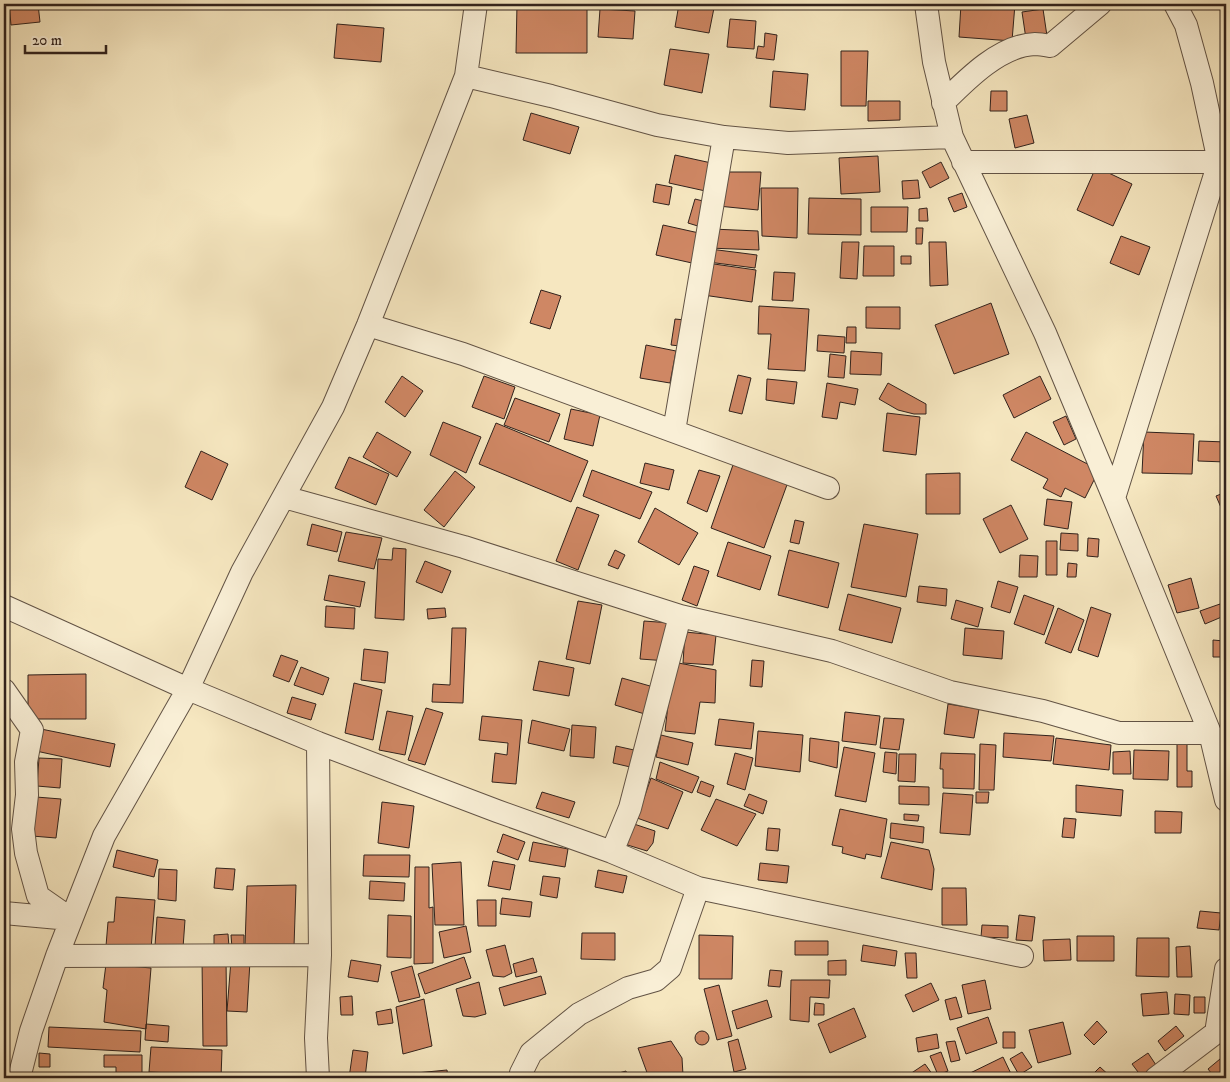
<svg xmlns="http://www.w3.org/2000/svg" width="1230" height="1082" viewBox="0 0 1230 1082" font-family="'IM FELL DW Pica',serif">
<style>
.building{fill:#cf8764;stroke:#31221c}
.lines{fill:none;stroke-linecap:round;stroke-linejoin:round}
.minor-casing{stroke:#625345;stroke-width:24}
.minor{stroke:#f9efd6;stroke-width:22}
</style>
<rect width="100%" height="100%" fill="#f6e7c0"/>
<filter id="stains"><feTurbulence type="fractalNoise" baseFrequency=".004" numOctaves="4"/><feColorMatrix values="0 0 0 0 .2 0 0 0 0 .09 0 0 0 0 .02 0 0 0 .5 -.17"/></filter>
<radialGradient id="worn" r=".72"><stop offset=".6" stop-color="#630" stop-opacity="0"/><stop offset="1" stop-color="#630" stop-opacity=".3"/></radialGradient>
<path class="building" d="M9 4H38L40 22 11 25Z
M517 4H587V53H516Z
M679 4 714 8 709 33 675 27Z
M739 4H775V9L739 7Z
M961 4H1015L1012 41 959 37Z
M600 9 635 11 633 39 598 37Z
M1043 9 1047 36 1026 39 1022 12Z
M730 19 756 21 754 49 727 47Z
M337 24 384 28 381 62 334 58Z
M765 33 777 35 774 60 756 58 758 46 764 47Z
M670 49 709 54 702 93 664 85Z
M841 51H868L866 106H841Z
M773 71 808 74 805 110 770 107Z
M991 91H1007V111H990Z
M868 101H900V120L868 121Z
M531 113 579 127 570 154 523 140Z
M1027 115 1034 143 1015 148 1009 119Z
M675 155 716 164 710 192 669 183Z
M878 156 880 192 841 194 839 158Z
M941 162 949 178 930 188 922 172Z
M1096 167 1132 184 1113 226 1077 210Z
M721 172H761L758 210 718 206Z
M918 180 920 198 903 199 902 181Z
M656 184 672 187 669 205 653 202Z
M761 188H798L797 238 762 236Z
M962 193 967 207 954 212 948 198Z
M809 198 861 199V235L808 234Z
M695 199 707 202 701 227 688 223Z
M871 207H908L907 232H871Z
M927 208 928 221H919V209Z
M663 225 699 233 692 263 656 255Z
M916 228H923L922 244H916Z
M712 229 758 231 759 250 709 248Z
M1121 236 1150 247 1139 275 1110 263Z
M842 242H859L857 279 840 278Z
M929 242H946L948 285 930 286Z
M864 246H894V276H863Z
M710 249 757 255 755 268 708 262Z
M901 256H911V264H901Z
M707 263 756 270 752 302 703 295Z
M774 272 795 273 793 301 772 300Z
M541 290 561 296 550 329 530 323Z
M991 303 1009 354 954 374 935 325Z
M759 306 809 309 805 371 768 369 771 334H758Z
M866 307H900V329L866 328Z
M675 319 685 320 680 346 671 345Z
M847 327H856V343H846Z
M818 335 845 337 844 353 817 351Z
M646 345 676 351 670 383 640 378Z
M851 351 882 353 881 375 850 374Z
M830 354 846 356 844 378 828 377Z
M738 375 751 378 742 414 729 411Z
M402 376 423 391 405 417 385 402Z
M484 376 515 387 504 419 472 407Z
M1040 376 1051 399 1014 418 1003 395Z
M767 379 797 382 794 404 766 400Z
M827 383 858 389 855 405 840 402 837 419 822 417Z
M888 383 926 404V414H914L898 410 879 399Z
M515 398 560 414 549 442 504 425Z
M571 409 600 415 593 446 564 439Z
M887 413 920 417 916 455 883 451Z
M1066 416 1076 439 1064 445 1053 422Z
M443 422 481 437 466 473 430 455Z
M496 423 588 461 571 502 479 464Z
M377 432 411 452 397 477 363 457Z
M1026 432 1099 470 1085 498 1065 488 1061 497 1043 488 1048 479 1011 460Z
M1144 432 1194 434 1192 474 1142 473Z
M1199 441 1226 442V462L1198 461Z
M201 451 228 464 212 500 185 487Z
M349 457 389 474 376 505 335 488Z
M734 462 788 482 764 548 711 528Z
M645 463 674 470 669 490 640 483Z
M592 470 652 492 640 519 583 496Z
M699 470 720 476 707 512 687 503Z
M455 471 475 487 444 527 424 510Z
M960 473V514H926V474Z
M1226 492V519L1216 496Z
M1047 499 1072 502 1068 529 1044 525Z
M1011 505 1028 539 1000 553 983 519Z
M577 507 599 515 578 570 556 561Z
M655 508 698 533 679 565 638 542Z
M795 520 804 522 799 544 790 542Z
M312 524 342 532 337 552 307 545Z
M864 524 918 534 906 597 851 587Z
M346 532 382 538 374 569 338 561Z
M1061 533 1078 534V551L1060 550Z
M1088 538 1099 539 1098 557 1087 556Z
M1046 541H1057V575H1046Z
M728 542 771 556 760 590 717 576Z
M393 548 406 549 404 620 375 618 378 559 392 560Z
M615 550 625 555 618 569 608 565Z
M789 550 839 563 828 608 778 595Z
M1020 555 1038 556 1037 577H1019Z
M425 561 451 571 442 593 416 582Z
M1068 563 1077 564 1076 577H1067Z
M694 566 709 571 697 606 682 600Z
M329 575 365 582 360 607 324 600Z
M1191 578 1199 608 1177 613 1168 585Z
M998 581 1018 587 1010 613 991 607Z
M919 586 947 589 946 606 917 602Z
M848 594 901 608 892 643 839 630Z
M1024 595 1054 606 1044 635 1014 624Z
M956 600 983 608 978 627 951 619Z
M578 601 602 605 590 664 566 659Z
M1220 604 1224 616 1205 624 1200 611Z
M326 606 355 608 354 629 325 627Z
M1091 607 1111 614 1098 657 1078 650Z
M445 608 446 617 428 619 427 609Z
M1058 608 1084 620 1071 653 1045 643Z
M644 621 671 623 668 661 640 659Z
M452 628H466L463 703 432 702 433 684 450 685Z
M965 628 1004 631 1002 659 963 655Z
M685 632 716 635 713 665 683 663Z
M1213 640 1224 641V657H1213Z
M364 649 388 652 385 683 361 680Z
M281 655 298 661 289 682 273 676Z
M752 660 764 661 762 687 750 686Z
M539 661 574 668 569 696 533 690Z
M673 662 716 670 715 703 700 702 695 734 665 731Z
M301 667 329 678 323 695 294 685Z
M86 674V719H28V675Z
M622 678 657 688 648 715 615 705Z
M1221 679H1226V695H1221Z
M354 683 382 690 373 740 345 733Z
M292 697 316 704 311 720 287 713Z
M948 704 979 709 974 738 944 734Z
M426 708 443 713 425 765 408 760Z
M387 711 413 716 405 755 379 750Z
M845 712 880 716 876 745 842 741Z
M482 716 522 720 516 784 492 782 495 753 507 755 508 743 479 740Z
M884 718 904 719 899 750 880 748Z
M719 719 754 723 751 749 715 745Z
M532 720 570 729 564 751 528 743Z
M572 725 596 727 594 758 570 756Z
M41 729 115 744 110 767 36 751Z
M758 731 803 735 800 772 755 766Z
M1004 733 1054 736 1051 761 1003 757Z
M661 735 693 743 688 765 656 757Z
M810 738 839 742 837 768 809 761Z
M1056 738 1111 745 1109 770 1053 764Z
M1177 742H1187V771H1192V787H1177Z
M980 744 996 745 994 790H979Z
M616 746 643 752 639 769 613 763Z
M844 747 875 753 866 802 835 796Z
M1134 750 1169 751 1168 780 1133 779Z
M1130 751 1131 774H1113V752Z
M885 752 897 753 896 774 883 772Z
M735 753 753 758 745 790 727 784Z
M941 753 975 754 974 789 943 788V769H940Z
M899 754H916L915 782 898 781Z
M39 758 62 759 60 788 37 786Z
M660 762 699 777 692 793 656 779Z
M651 778 683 792 668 829 637 818Z
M701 781 714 786 710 797 697 792Z
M1076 785 1123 790 1121 816 1076 812Z
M899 786 929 787V805L899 804Z
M542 792 575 802 569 818 536 808Z
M976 792H989L988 803H976Z
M943 793 973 795 970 835 940 833Z
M749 794 767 801 763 814 744 806Z
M36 797 61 799 56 838 32 836Z
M716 799 756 814 737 846 701 830Z
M382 802 414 806 409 848 378 843Z
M840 809 887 819 881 857 866 854 865 859 842 853 843 847 832 845Z
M1155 811 1182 812 1181 833H1155Z
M904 814 919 815 918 821 904 820Z
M1064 818 1076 819 1074 838 1062 837Z
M628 822 655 831 653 843 647 851 621 843Z
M891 823 924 827 923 843 890 838Z
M768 828 780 829 778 851 766 850Z
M503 834 525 842 518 860 497 852Z
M533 842 568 849 565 867 529 861Z
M891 842 929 850 934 869 932 890 881 878Z
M117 850 158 860 154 877 113 867Z
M364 855H410L409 877 363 876Z
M493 861 515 865 510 890 488 886Z
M461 862 464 925H435L432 864Z
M760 863 789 866 787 883 758 880Z
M415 867H429V908L433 907V963L414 964Z
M216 868 235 869 233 890 214 888Z
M159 869 177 870 176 901 158 899Z
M598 870 627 876 623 893 595 887Z
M543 876 560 878 557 898 540 895Z
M370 881 405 883 404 901 369 899Z
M296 885 294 947 245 946 247 886Z
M942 888H966L967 925H942Z
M116 897 155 900 151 949 106 946 108 922H114Z
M502 898 532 902 530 917 500 914Z
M477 900H496V926H478Z
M1200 911 1221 913 1219 930 1197 928Z
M388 915 411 916V958L387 957Z
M1019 915 1035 917 1032 941 1016 940Z
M157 917 185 920 183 948 155 946Z
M982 925 1008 926V938L981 937Z
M466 926 471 952 444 958 439 932Z
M582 933H615V960L581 959Z
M228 934 229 947 214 948V935Z
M231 935H244V948H232Z
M699 935 733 936 732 979H699Z
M1077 936H1114V961H1077Z
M1137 938H1169V977L1136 976Z
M1070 939 1071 960 1044 961 1043 940Z
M795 941H828V955H795Z
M505 945 512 973 504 977 493 976 486 950Z
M863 945 897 951 895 966 861 961Z
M1190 946 1192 977H1177L1176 947Z
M905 953H916L917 978H907Z
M464 957 471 978 425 994 418 974Z
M202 958H226L227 1046H203Z
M533 958 537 972 516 977 513 964Z
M231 960 250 961 247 1012 227 1011Z
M351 960 381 965 378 982 348 977Z
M846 960V975H828V961Z
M106 964 151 968 146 1029 104 1022 107 990 103 988Z
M412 966 420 997 399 1002 391 972Z
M770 970 782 971 780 987 768 986Z
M541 976 546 994 504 1006 499 988Z
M791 980H830L829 998 810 997 809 1022 790 1020Z
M985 980 991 1009 968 1014 962 985Z
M479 982 486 1014 475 1017 463 1016 456 989Z
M931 983 939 1000 913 1012 905 995Z
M719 985 732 1036 717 1040 704 989Z
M1167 992 1169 1014 1143 1016 1141 994Z
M1175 994 1190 995 1189 1015 1174 1014Z
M352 996 353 1015H341L340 997Z
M956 997 962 1017 950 1020 945 1000Z
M1194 997H1205V1013H1194Z
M424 999 432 1046 403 1054 396 1007Z
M767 1000 772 1017 737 1029 732 1011Z
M815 1003 824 1004V1015H814Z
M854 1008 866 1037 830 1053 818 1024Z
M391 1009 393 1023 378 1025 376 1012Z
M988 1017 997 1043 966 1054 957 1028Z
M1097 1021 1107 1032 1094 1045 1084 1035Z
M1063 1022 1071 1054 1038 1063 1029 1030Z
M146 1024 169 1026 168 1042 145 1040Z
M1176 1026 1184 1036 1165 1051 1158 1041Z
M49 1027 141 1031 140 1052 48 1047Z
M695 1038a7 7 0 1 1 14 0a7 7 0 1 1-14 0Z
M1003 1032H1015V1048H1003Z
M937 1034 939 1048 918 1052 916 1038Z
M738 1039 746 1069 734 1072 728 1042Z
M671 1041 682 1058 683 1075 664 1078H649L638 1048Z
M955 1041 960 1060 951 1062 946 1042Z
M151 1047 222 1050 221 1078H198V1074L149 1072Z
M353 1050 368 1052 365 1078H349Z
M941 1052 948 1071 938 1075 930 1056Z
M1022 1052 1032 1067 1019 1075 1010 1059Z
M39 1053 50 1054V1067H39Z
M1148 1053 1156 1065 1141 1076 1132 1064Z
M1226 1054V1072L1217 1078H1215L1208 1069Z
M104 1055H142V1078H116V1067H104Z
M1003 1057 1013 1078H960Z
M925 1064 935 1078H912L910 1074Z
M1100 1067 1112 1078H1089Z
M447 1070 448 1078H417L416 1073Z
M626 1071 628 1078H601Z"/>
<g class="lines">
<g class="minor-casing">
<path id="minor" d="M926 4 934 62 952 137
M466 76 551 96 657 125 724 137 788 143 952 137 1045 333 1114 498 1210 733 1226 800
M943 103C966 80 1000 45 1035 44 1040 44 1045 45 1050 46L1100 4
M963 162H1226
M368 325 463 354 828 488
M674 431 724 137
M284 497 464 547 680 616 832 651 950 692 1043 711 1119 733H1210
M1114 498 1219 162 1202 83 1186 25 1175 4
M4 606 188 689 318 743 497 811 612 852 698 888 1022 956
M4 690 32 730 26 762 27 795 23 829 26 853 38 896 71 919
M318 743 320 955 316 1038 318 1078
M612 852 630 808 680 616
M4 913 70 919
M57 956 320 955
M1216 1033 1226 969
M19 1078 31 1031 57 956 104 836 188 689 242 572 333 407 368 325 466 76 476 4
M520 1078 521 1073 531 1053 579 1014 628 988 656 980 670 968 698 888
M1156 1078 1226 1025"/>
</g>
<use href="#minor" class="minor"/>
</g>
<rect width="1230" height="1082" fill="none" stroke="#f6e7c0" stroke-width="20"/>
<rect x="5" y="5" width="1220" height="1072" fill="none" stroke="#31221c" stroke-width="2.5"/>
<rect x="10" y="10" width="1210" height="1062" fill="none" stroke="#31221c"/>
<path d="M25 45v8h81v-8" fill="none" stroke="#31221c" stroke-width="2.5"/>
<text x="32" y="45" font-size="15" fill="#31221c" stroke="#f9efd6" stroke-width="4" paint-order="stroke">20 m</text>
<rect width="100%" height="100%" filter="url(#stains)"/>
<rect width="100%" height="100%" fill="url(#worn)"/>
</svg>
